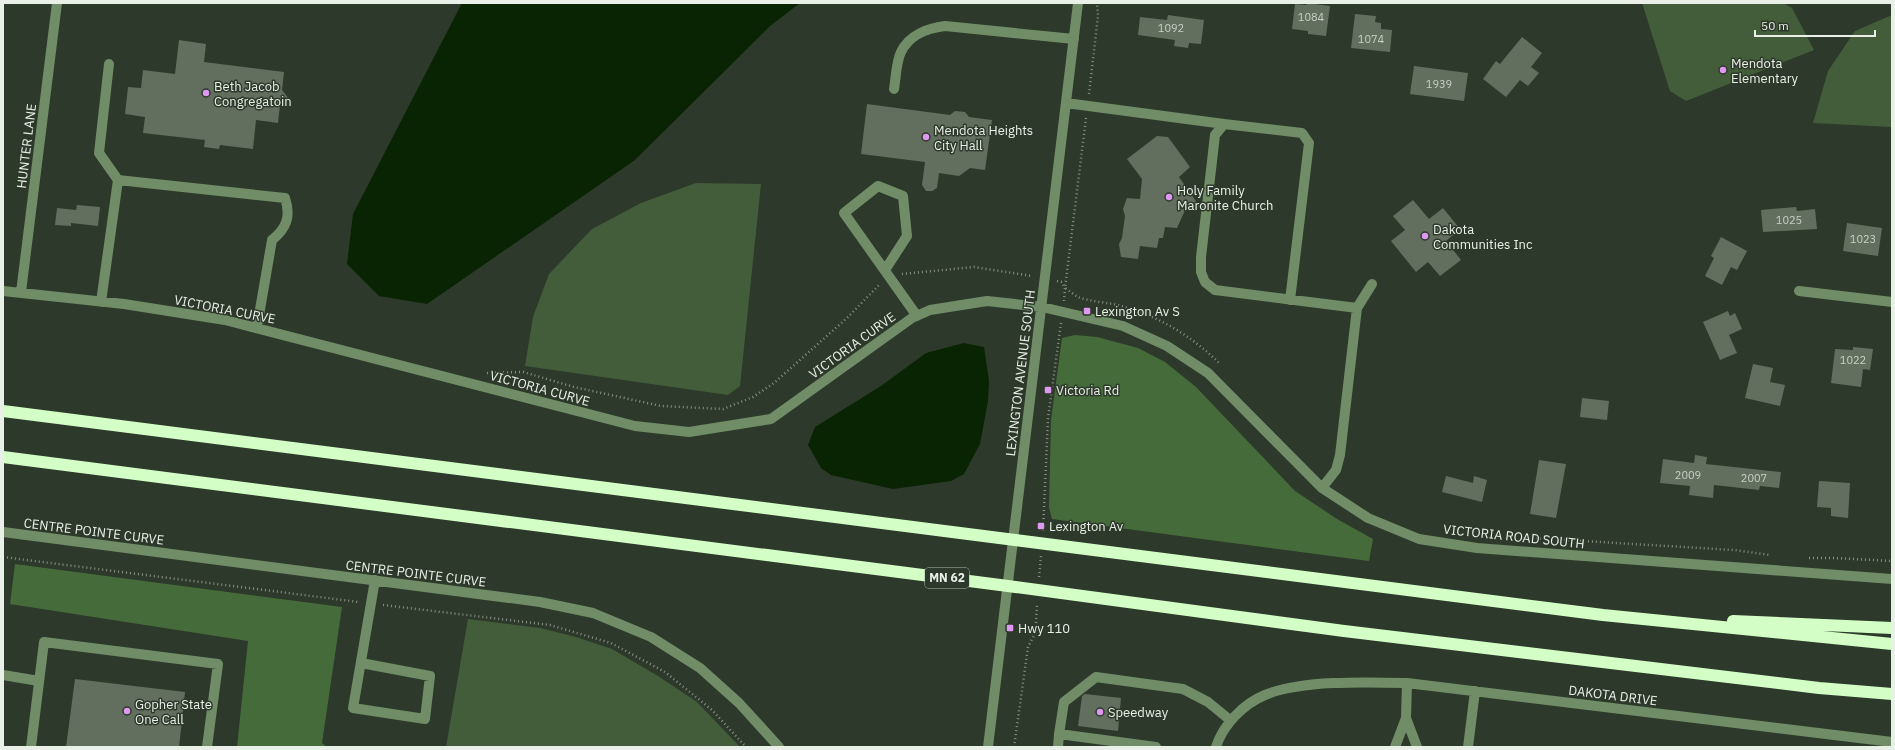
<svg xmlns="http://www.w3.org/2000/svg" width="1895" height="750" viewBox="0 0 1895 750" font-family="'IBM Plex Sans',sans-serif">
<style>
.green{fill:#435d3b}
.forest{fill:#466b3b}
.water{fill:#092402}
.building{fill:#626f5e}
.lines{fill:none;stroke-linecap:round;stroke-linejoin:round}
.path{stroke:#889185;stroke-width:2.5;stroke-dasharray:1 3;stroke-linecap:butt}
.minor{stroke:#708d67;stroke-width:10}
.highway{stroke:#d3ffc7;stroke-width:12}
.poi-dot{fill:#de98f2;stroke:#2d392a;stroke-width:1.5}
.labels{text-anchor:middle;stroke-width:3;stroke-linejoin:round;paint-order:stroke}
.number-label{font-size:11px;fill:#c7d0c5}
.shield{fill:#2d392a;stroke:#b1b9ae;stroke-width:1}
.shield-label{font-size:12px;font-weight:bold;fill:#e9f0e7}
.poi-label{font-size:13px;fill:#e9f0e7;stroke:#2d392a;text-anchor:start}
.street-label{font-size:13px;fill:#e9f0e7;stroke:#2d392a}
</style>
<rect width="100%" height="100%" fill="#2d392a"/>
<path class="green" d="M1642 3H1783L1792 8 1814 50 1686 101 1670 91Z
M1892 15V127L1813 123 1828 71 1855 31Z
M696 183 761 184 740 386 728 395 525 366 533 317 549 274 592 229 641 203Z
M468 619 540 628 576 637 612 649 658 676 697 702 740 747H446Z"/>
<path class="forest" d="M1075 335 1097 337 1138 348 1165 362 1196 387 1295 491 1337 519 1373 539 1369 561 1052 519 1049 508 1051 420 1062 338Z
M15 564 342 607 322 743 327 747H237L248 641 10 604Z"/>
<path class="water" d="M462 3H800L770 26 635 160 427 304 379 296 347 264 353 214Z
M964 343 984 347 989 381 988 401 980 444 964 474 951 481 893 489 831 475 821 468 808 445 815 427 881 386 926 353Z"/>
<path class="building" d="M1307 3 1330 6 1326 36 1308 34V31L1292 29 1295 4 1306 5Z
M1355 14 1376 16 1375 22 1381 23V29L1392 30 1390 52 1351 48Z
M1168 15 1204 20 1201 44 1189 43 1188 48 1174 46 1175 40 1138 35 1140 17 1167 20Z
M1522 37 1542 53 1531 67 1539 73 1528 86 1520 80 1506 97 1483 79 1496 61 1500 64Z
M179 40 206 44 204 62 284 72 282 90 289 99 280 105 278 123 256 120 253 149 220 145 219 149 204 147 205 140 143 133 145 117 125 114 128 87 141 88 143 70 175 74Z
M1414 66 1468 73 1464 101 1410 94Z
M867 104 950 115 955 111 965 112 969 117 992 120 985 170 970 168 959 176 939 173 937 188 932 191H926L922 185 925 162 861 154Z
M1157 136 1168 137 1190 167 1179 177 1200 207 1187 206 1177 228 1165 227 1163 238H1159L1157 248 1140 246 1138 259 1121 257 1119 244 1122 238 1125 216 1123 209 1127 198 1140 199 1142 179 1127 159Z
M1413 200 1429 219 1443 208 1460 229 1446 241 1461 260 1440 276 1428 262 1416 272 1391 241 1405 230 1393 216Z
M77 205 100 207 98 226 71 223V226L55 225 57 208 76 210Z
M1796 207 1797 211 1815 209 1817 229 1763 232 1761 210Z
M1847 223 1882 228 1878 256 1843 251Z
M1721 237 1747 251 1737 270 1731 267 1722 285 1705 276 1714 258 1711 256Z
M1728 311 1730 316 1735 313 1742 329 1729 335 1737 353 1720 360 1703 322Z
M1853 347 1873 349 1870 370 1863 369 1861 387 1831 383 1835 349 1853 350Z
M1753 364 1773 368 1770 382 1785 385 1780 406 1745 398Z
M1582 398 1609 401 1607 420 1580 417Z
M1695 455 1707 457 1706 464 1781 472 1779 488 1760 486 1759 490 1714 485 1713 498 1689 495 1690 486 1660 483 1663 459 1694 463Z
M1539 460 1566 464 1556 518 1530 514Z
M1446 476 1473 483 1474 476 1487 480 1482 502 1442 492Z
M1819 481 1850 483 1848 518 1831 516V508L1817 507Z
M75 679 185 692 179 747H66Z
M1085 694 1121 698 1118 731 1078 726 1082 696Z"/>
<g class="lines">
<path class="path" d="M1089 94 1098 16 1097 3
M1086 118 1065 288C1070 291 1074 295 1078 297 1091 302 1107 302 1121 306 1158 316 1192 336 1219 363
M902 274 974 267 1032 276
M1057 281 1062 282 1065 288 1064 301
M487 373 523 372 574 387 661 406 723 409 753 397 774 383 847 318 880 284
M1043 531 1048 418 1061 323
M1532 538 1734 550 1770 555
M3 557 359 602
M1809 558H1834L1892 561
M1039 577 1041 556
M383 605 550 625 611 643 665 672 712 710 746 747
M1014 747 1028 647 1038 628 1036 623 1037 604"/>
<path class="minor" d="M894 89C896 78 896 62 901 52 909 35 928 28 945 26L1074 39
M1066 103 1224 124
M118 180 285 198C291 216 287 228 272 240L257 327
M885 270 907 236 903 196 878 186 844 213 917 316
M3 291 124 304 225 320 635 426 689 432 771 419 912 318 930 310 987 301 1042 307 1123 326 1167 346 1208 373 1322 488 1368 518 1419 539 1477 548 1892 579
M1799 291 1892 302
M21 292 57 3
M1290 300 1309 143 1302 133 1224 124 1215 135 1201 257V272L1205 282 1215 290 1357 308
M101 302 118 180 99 153 109 64
M1322 488 1336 470 1340 455 1357 308 1372 284
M3 532 540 602 593 613 651 637 700 668 739 703 779 747
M361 663 430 676 425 719 353 708 375 580
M3 675 39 681
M1407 683 1406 718 1417 747
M31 747 44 642 218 664 207 747
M988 747 1078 3
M1058 747 1059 734
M1156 747 1059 734 1064 702 1096 677 1183 689 1208 702 1230 720
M1216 747C1223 725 1243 704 1265 695 1301 680 1367 682 1407 683L1892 742
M1395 747 1406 718
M1468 747 1475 691"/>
<path class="highway" d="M3 411 1603 615 1892 644
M3 457 1008 586 1344 631 1819 688 1892 694
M1733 621 1892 628"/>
</g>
<g class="poi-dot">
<circle cx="1723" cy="70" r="4"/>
<circle cx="206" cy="93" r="4"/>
<circle cx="926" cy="137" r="4"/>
<circle cx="1169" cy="197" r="4"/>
<circle cx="1425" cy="236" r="4"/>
<rect x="1083" y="307" width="8" height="8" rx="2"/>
<rect x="1044" y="386" width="8" height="8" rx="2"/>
<rect x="1037" y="522" width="8" height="8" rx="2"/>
<rect x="1006" y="624" width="8" height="8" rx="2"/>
<circle cx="127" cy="711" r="4"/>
<circle cx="1100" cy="712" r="4"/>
</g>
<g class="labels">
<g class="number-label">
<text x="1311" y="21">1084</text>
<text x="1171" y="32">1092</text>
<text x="1371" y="43">1074</text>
<text x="1439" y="88">1939</text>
<text x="1789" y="224">1025</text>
<text x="1863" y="243">1023</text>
<text x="1853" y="364">1022</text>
<text x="1688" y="479">2009</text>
<text x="1754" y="482">2007</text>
</g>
<rect class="shield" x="925" y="568" width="44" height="20" rx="3"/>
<g class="shield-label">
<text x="947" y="582">MN 62</text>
</g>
<g class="poi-label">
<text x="1731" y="68">Mendota<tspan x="1731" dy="15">Elementary</tspan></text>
<text x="214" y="91">Beth Jacob<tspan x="214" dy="15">Congregatoin</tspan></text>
<text x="934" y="135">Mendota Heights<tspan x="934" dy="15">City Hall</tspan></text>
<text x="1177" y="195">Holy Family<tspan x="1177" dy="15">Maronite Church</tspan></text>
<text x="1433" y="234">Dakota<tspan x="1433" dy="15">Communities Inc</tspan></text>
<text x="1095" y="316">Lexington Av S</text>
<text x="1056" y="395">Victoria Rd</text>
<text x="1049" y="531">Lexington Av</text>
<text x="1018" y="633">Hwy 110</text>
<text x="135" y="709">Gopher State<tspan x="135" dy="15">One Call</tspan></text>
<text x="1108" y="717">Speedway</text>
</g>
<g class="street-label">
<text transform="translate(26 146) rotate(-83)" y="5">HUNTER LANE</text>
<text transform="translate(225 309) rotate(11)" y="5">VICTORIA CURVE</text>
<text transform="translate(852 345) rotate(-36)" y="5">VICTORIA CURVE</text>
<text transform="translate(1020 373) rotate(-83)" y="5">LEXINGTON AVENUE SOUTH</text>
<text transform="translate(540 388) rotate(15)" y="5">VICTORIA CURVE</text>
<text transform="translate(94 531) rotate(7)" y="5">CENTRE POINTE CURVE</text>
<text transform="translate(1514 536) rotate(6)" y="5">VICTORIA ROAD SOUTH</text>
<text transform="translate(416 573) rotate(7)" y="5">CENTRE POINTE CURVE</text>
<text transform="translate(1613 695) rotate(7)" y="5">DAKOTA DRIVE</text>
</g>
</g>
<rect width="1895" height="750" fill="none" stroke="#e9f0e7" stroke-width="8"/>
<path d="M1755 30v6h120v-6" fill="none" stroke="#e9f0e7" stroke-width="2"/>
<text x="1761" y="30" font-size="12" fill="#e9f0e7" stroke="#2d392a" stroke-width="3" paint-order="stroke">50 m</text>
</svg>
